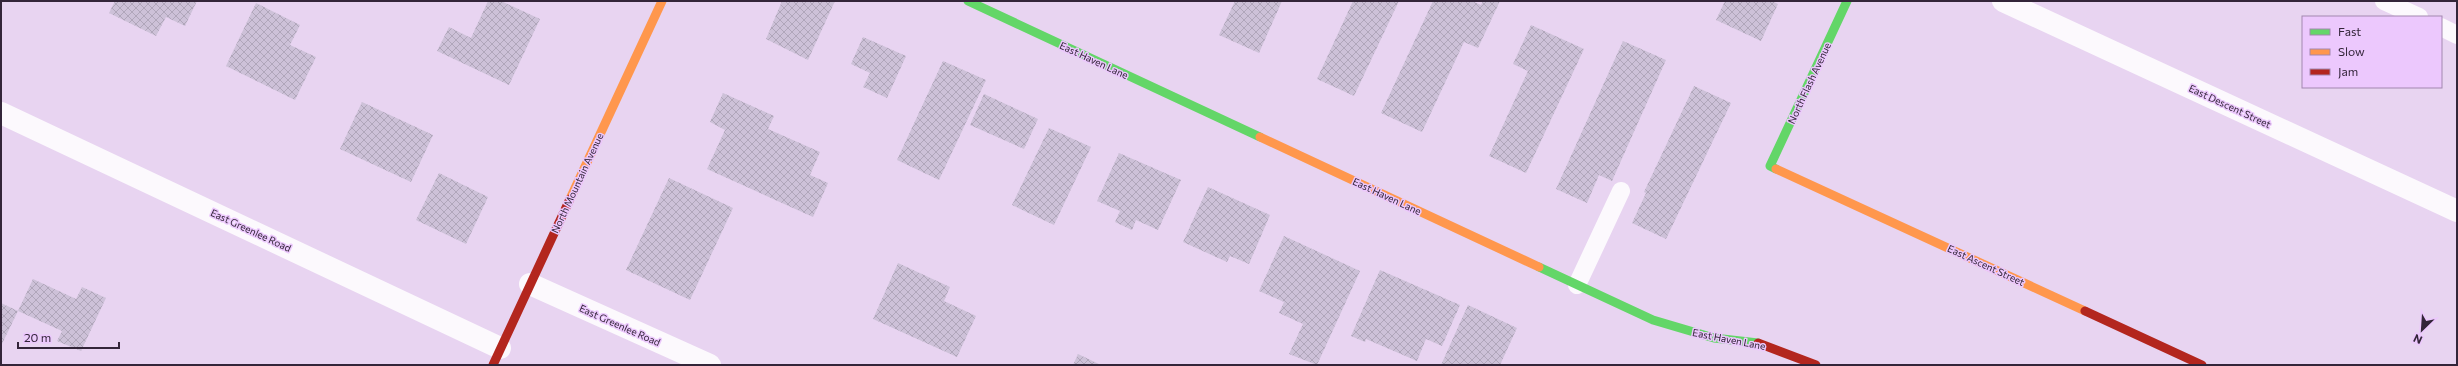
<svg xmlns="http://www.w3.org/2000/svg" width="2458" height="366" viewBox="0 0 2458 366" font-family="Commissioner,sans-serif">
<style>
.building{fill:url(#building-cross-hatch)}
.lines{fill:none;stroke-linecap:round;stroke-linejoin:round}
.lane{stroke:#fcf9fd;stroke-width:18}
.street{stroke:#fcf9fd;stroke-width:22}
.fast{stroke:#63d668;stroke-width:9}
.slow{stroke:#ff974d;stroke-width:9}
.jam{stroke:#b3261e;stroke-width:9}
.labels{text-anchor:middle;stroke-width:3;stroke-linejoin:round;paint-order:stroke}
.street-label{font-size:10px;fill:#332539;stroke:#ecc8fd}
</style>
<defs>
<pattern id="building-cross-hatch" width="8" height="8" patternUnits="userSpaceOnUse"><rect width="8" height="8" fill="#cdc1d8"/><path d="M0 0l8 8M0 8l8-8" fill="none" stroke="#b0a6ba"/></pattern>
</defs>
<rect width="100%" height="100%" fill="#e8d4f1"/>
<path class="building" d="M115 1H197L185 26 166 17 156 36 109 13Z
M488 1H501L540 19 509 85 437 51 449 27 471 38Z
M782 1H835L808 60 766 39Z
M1235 1H1282L1259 53 1219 35Z
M1353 1H1399L1354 96 1317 79Z
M1433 1H1472L1481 5 1483 1H1500L1478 48 1464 42 1422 132 1381 113Z
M1725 1H1772L1778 4 1761 41 1716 20Z
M256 3 300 25 290 45 316 57 295 100 226 66Z
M1531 25 1584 49 1526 173 1489 156 1528 71 1513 64Z
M863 37 906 56 887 98 863 87 870 73 851 64Z
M1623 41 1666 60 1612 181 1599 175 1587 203 1556 189Z
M943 61 986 80 939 180 897 160Z
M1694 86 1731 103 1666 239 1632 223 1646 193 1644 192Z
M723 93 774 116 768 129 820 152 810 175 828 183 813 217 707 169 725 130 710 122Z
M984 94 1038 119 1024 149 970 125Z
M362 102 433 135 411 182 340 149Z
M1049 128 1091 147 1054 225 1012 205Z
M1119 153 1181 180 1158 230 1136 220 1132 230 1115 222 1120 211 1097 201Z
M439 173 488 197 466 244 416 220Z
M669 178 733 208 690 300 626 270Z
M1208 187 1270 215 1249 264 1230 256 1227 262 1183 242Z
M1284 236 1360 271 1317 365 1289 354 1303 324 1279 313 1284 302 1259 291Z
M898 263 950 287 944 301 976 316 957 357 873 319Z
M1380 270 1460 305 1442 346 1426 339 1417 361 1366 339 1365 342 1351 336Z
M33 279 76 299 82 287 106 298 81 351 57 341 62 331 18 311Z
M1 303 18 311 1 346Z
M1468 305 1517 328 1500 365H1441Z
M1078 354 1101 365H1073Z"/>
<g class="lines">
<path class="lane" d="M2384 1 2419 17
M2441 27 2457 35
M1577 285 1621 191"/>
<path class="street" d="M2003 1 2457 211
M1 113 500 348
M530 284 710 365"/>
<path class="fast" d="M968 1 1260 137
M1776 169 1770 166 1847 1
M1539 267 1653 320 1714 338 1758 343"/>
<path class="slow" d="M1260 137 1539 267
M1776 169 2085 311
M570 199 662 1"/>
<path class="jam" d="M2085 311 2202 365
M1758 343 1816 365
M493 365 570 199"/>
</g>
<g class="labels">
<g class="street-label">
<text transform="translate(1094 60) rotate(25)" y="4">East Haven Lane</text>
<text transform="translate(1809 83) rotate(-65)" y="4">North Flash Avenue</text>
<text transform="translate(2230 106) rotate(25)" y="4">East Descent Street</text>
<text transform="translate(577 183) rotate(-65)" y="4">North Mountain Avenue</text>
<text transform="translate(1387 196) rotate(25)" y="4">East Haven Lane</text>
<text transform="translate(251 230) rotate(25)" y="4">East Greenlee Road</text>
<text transform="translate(1986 265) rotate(25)" y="4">East Ascent Street</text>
<text transform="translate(620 325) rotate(24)" y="4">East Greenlee Road</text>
<text transform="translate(1729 339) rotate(11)" y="4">East Haven Lane</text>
</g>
</g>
<rect width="2458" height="366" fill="none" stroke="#332539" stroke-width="4"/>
<rect x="2302" y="16" width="140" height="72" fill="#ecc8fd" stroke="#a287af"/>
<rect x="2310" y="29" width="20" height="6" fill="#63d668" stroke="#a287af"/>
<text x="2338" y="36" font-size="12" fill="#332539">Fast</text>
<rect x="2310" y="49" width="20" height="6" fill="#ff974d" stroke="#a287af"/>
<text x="2338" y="56" font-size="12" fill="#332539">Slow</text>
<rect x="2310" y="69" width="20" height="6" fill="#b3261e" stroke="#a287af"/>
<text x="2338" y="76" font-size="12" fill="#332539">Jam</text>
<g transform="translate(2422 330) rotate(205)" stroke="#ecc8fd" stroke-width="3" paint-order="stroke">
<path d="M0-3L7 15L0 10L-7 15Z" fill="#332539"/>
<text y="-6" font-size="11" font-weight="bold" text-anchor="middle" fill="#332539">N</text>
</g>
<path d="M18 342v6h101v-6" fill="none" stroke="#332539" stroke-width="2"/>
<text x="24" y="342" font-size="12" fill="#332539" stroke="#ecc8fd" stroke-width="3" paint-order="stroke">20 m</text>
</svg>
